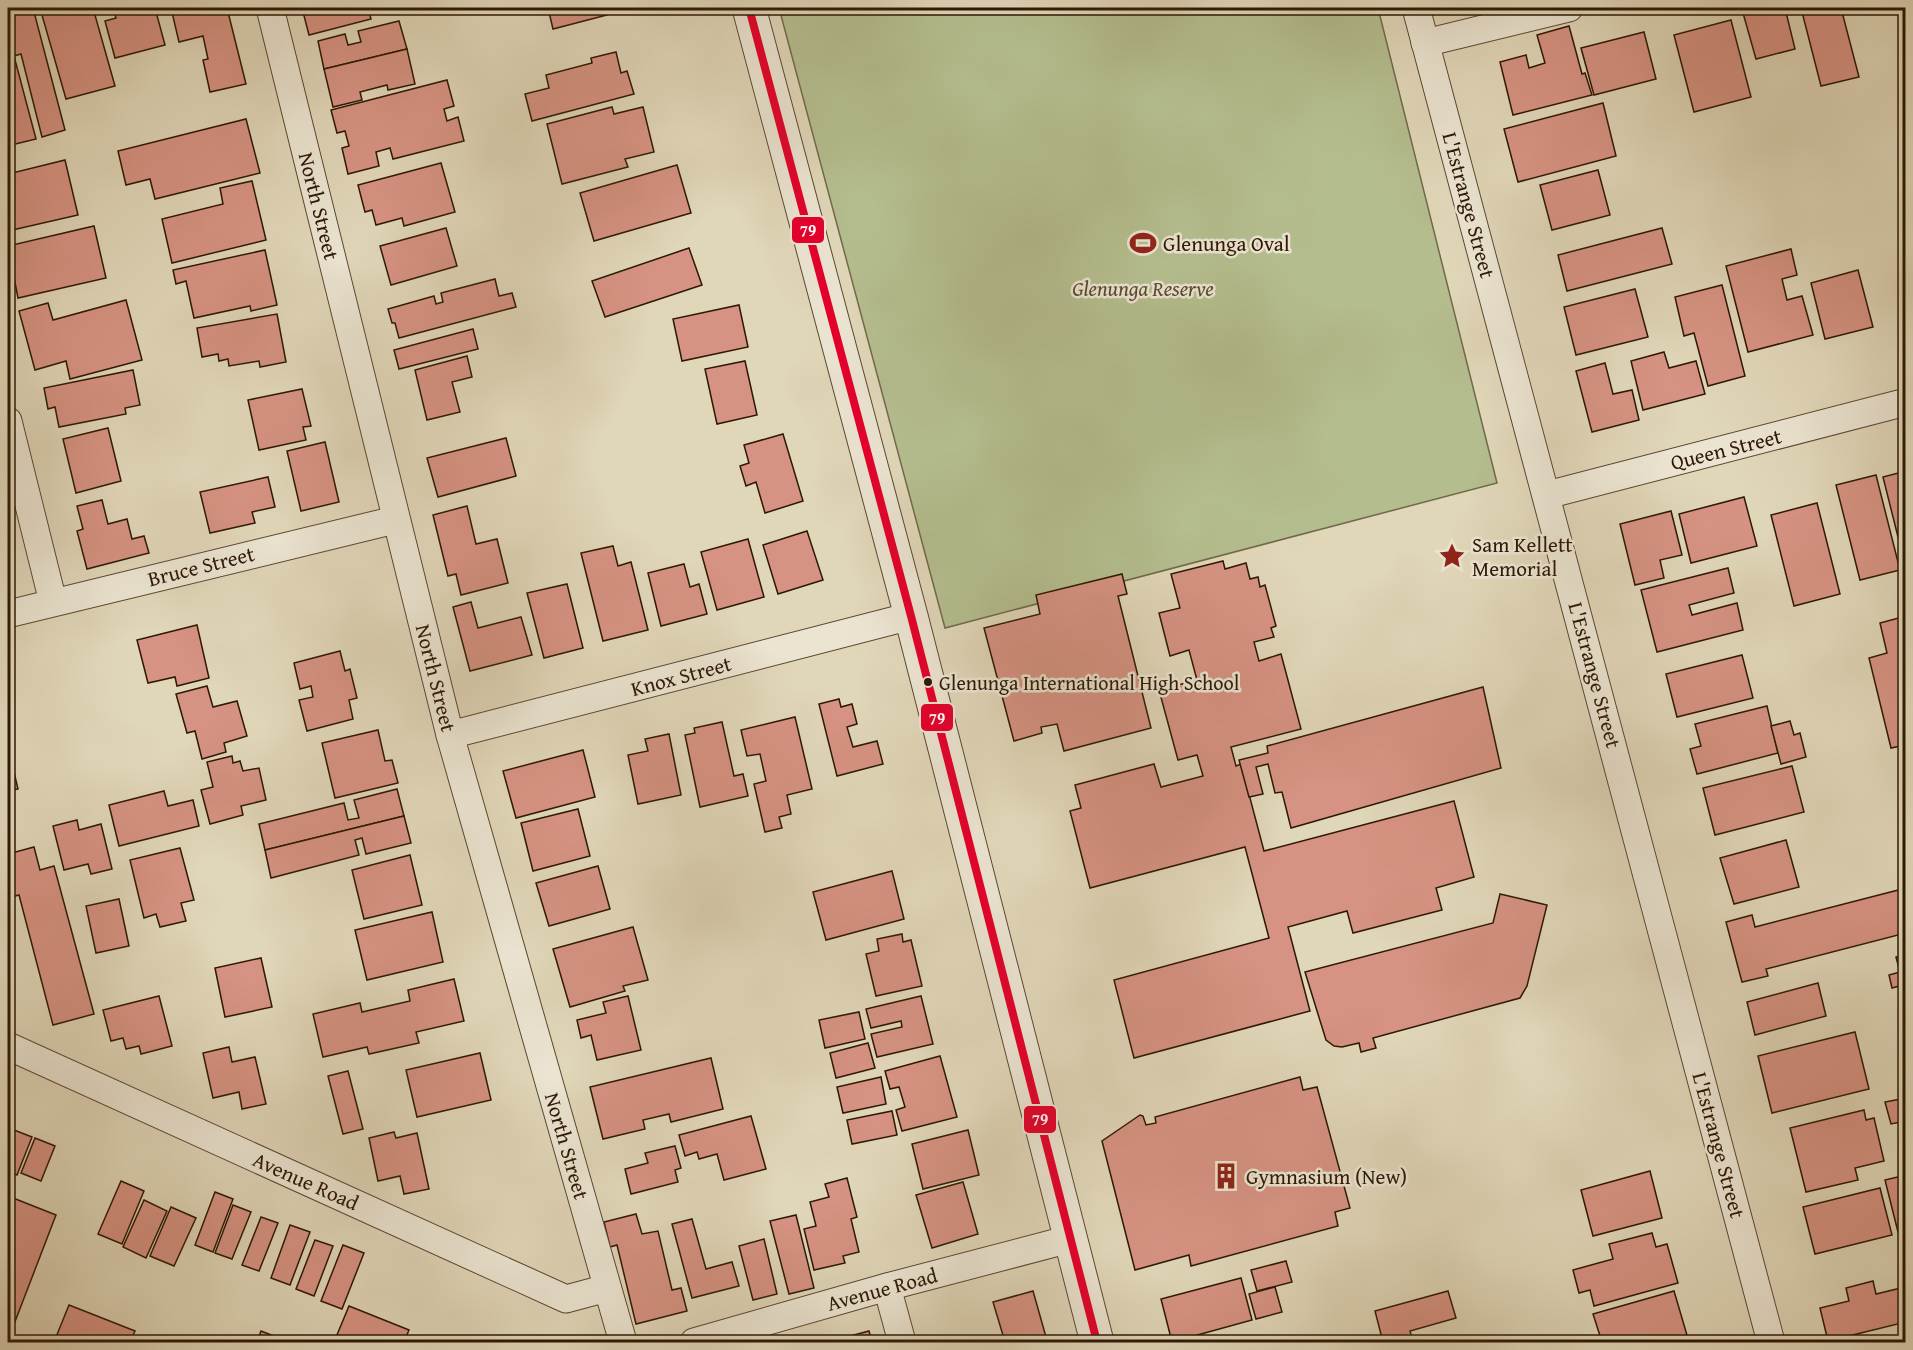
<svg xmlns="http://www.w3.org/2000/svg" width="1913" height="1350" viewBox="0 0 1913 1350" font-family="'Gentium Book Plus',serif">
<rect width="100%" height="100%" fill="#e0d6b8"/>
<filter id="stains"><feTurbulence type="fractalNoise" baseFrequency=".00333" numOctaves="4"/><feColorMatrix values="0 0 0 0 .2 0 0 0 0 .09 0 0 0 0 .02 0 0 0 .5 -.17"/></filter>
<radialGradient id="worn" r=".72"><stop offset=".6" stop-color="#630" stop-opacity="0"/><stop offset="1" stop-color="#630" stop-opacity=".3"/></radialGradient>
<path fill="#b4bd8e" stroke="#706a4a" stroke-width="1.5" d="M779,8h599l119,475 -552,145z"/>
<g fill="#d69282" stroke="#2d1805" stroke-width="1.5">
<path d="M21,8h12l32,122 -23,7 -21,-83 -7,2 22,83 -25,6 -3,-13v-121z"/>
<path d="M40,8h53l22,78 -49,13z"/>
<path d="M113,8h42l10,37 -50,13 -10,-37 11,-3z"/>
<path d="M171,8h56l19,76 -36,8 -7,-32 5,-1 -5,-23 -24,6z"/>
<path d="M302,8h66l3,11 -62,16z"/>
<path d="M548,8h58l1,7 -54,14z"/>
<path d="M1762,8h23l10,41 -39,10 -13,-46z"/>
<path d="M1801,8h40l18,69 -38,9z"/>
<path d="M1731,20l20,77 -57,15 -20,-77z"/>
<path d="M399,21l8,28 -83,20 -6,-28 27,-7 3,11 13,-3 -3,-11z"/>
<path d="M1569,26l13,48 3,-1 7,22 -79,20 -13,-53 26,-7 3,13 16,-5 -8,-28z"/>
<path d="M1644,32l12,47 -62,16 -13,-47z"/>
<path d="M407,49l8,35 -27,6 -1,-5 -27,7 2,8 -29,7 -9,-38z"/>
<path d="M616,52l5,21 6,-2 7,23 -102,27 -7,-27 24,-6 -3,-13 46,-12 -1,-5z"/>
<path d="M447,80l7,26 -10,3 3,12 11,-4 6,24 -71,18 -3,-11 -14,4 3,14 -31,8 -6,-26 7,-2 -4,-15 -8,2 -6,-23z"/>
<path d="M1603,103l13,53 -98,26 -14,-53z"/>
<path d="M612,107l2,7 29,-7 11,45 -29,7 3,8 -66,17 -15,-60z"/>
<path d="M246,119l14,54 -105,26 -5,-20 -24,6 -8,-34z"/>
<path d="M65,160l13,55 -70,16v-57z"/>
<path d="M441,163l14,49 -51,14 -2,-8 -26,7 -4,-15 -7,2 -7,-27z"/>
<path d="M677,165l14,48 -97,28 -14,-48z"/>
<path d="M1598,170l12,45 -58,15 -12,-45z"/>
<path d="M252,181l14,59 -94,23 -10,-44 61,-15 -3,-16z"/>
<path d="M94,226l12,52 -88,20 -10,-52z"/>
<path d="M446,228l11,38 -66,19 -11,-39z"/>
<path d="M1662,228l10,36 -105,27 -9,-36z"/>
<path d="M689,248l13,37 -97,32 -13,-36z"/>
<path d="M1791,249l6,26 -15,4 5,21 15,-4 11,39 -65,17 -22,-86z"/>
<path d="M265,250l12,55 -26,6 -1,-5 -56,12 -8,-37 -10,3 -3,-14z"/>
<path d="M1858,270l15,57 -48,12 -14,-56z"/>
<path d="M495,279l4,17 13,-3 4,14 -117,31 -4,-15h-3l-4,-14 46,-13 2,8 7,-2 -2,-9z"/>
<path d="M1722,285l23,91 -37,10 -14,-53 -10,3 -9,-39z"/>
<path d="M1635,289l13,48 -72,18 -12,-48z"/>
<path d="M126,300l16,60 -72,19 -4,-18 -31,9 -16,-59 29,-8 5,17z"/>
<path d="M739,305l9,42 -66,14 -9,-42z"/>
<path d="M277,314l9,48 -26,5 -1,-6 -30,5 -1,-7 -9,2 -1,-7 -16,3 -5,-29z"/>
<path d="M473,329l5,20 -79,20 -5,-19z"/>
<path d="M1664,352l5,16 27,-7 9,33 -62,16 -12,-49z"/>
<path d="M467,356l5,21 -20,5 8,30 -33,8 -12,-50z"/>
<path d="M745,361l12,54 -40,9 -12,-55z"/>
<path d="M1605,363l8,31 19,-4 7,30 -47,12 -16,-61z"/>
<path d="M133,370l7,35 -15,3 1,6 -67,13 -4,-20 -7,2 -4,-21z"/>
<path d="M302,389l9,37 -8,1 3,13 -47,10 -11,-50z"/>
<path d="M108,428l13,53 -45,12 -13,-54z"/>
<path d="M783,434l20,67 -38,12 -9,-31 -10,4 -6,-20 9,-3 -5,-18z"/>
<path d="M506,438l10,38 -78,21 -11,-39z"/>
<path d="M325,442l14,60 -38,9 -14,-60z"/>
<path d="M1906,471v94h-1l-22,-88z"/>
<path d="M1876,475l24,95 -40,10 -24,-95z"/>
<path d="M268,477l7,30 -23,5 3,11 -45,10 -10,-41z"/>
<path d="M1744,497l13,49 -66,17 -12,-49z"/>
<path d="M102,500l6,24 19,-5 5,20 12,-3 5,17 -62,16 -10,-38 6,-2 -6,-23z"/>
<path d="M1817,503l23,91 -46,12 -23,-91z"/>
<path d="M467,506l9,38 21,-5 11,44 -47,12 -5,-21 -8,2 -15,-61z"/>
<path d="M1671,511l11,44 -22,5 4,18 -29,7 -15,-61z"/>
<path d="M807,531l16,49 -45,14 -15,-49z"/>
<path d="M748,539l16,58 -47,13 -16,-58z"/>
<path d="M613,546l5,20 13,-4 17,68 -45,11 -22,-88z"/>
<path d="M1223,561l2,8 21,-6 4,16 8,-2 2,10 5,-2 11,41 -5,2 3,9 -20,5 5,19 22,-7 20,75 -70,18 5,19 5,-2 23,87 190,-50 20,76 -38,11 6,22 -89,23 -6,-22 -59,16 22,84 -176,47 -20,-78 155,-42 -24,-91 -155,41 -20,-77 11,-3 -6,-23 79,-21 7,23 42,-11 -6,-21 -19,5 -19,-70 38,-10 -8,-30 -19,6 -11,-43 21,-5 -9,-34z"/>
<path d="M684,564l6,23 9,-3 8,30 -46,12 -13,-53z"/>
<path d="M1728,568l6,25 -45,12 3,10 45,-12 6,27 -86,22 -16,-62z"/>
<path d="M1122,574l5,20 -9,2 33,132 -87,23 -7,-27 -16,3 1,6 -28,8 -30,-113 56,-14 -4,-19z"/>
<path d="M567,584l16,64 -39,10 -17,-65z"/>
<path d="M471,602l7,26 43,-11 11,38 -62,16 -17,-64z"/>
<path d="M1906,616v129l-15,3 -22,-90 18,-5 -7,-30z"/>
<path d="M197,625l12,53 -32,8 -2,-9 -27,6 -11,-43z"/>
<path d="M340,651l5,20 5,-2 7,29 -8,2 4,19 -46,12 -8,-31 14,-3 -2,-11 -11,3 -6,-26z"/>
<path d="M1742,655l11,43 -76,19 -11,-43z"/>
<path d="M207,686l6,21 24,-6 10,35 -23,7 2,9 -24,7 -7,-28 -8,2 -11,-39z"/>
<path d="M1483,687l18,81 -210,60 -9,-36 -7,1 -7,-29 -12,3 7,27 -14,3 -10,-37 29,-7 -1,-7z"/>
<path d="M839,699l2,8 11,-3 5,20 -10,3 6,20 24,-6 6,23 -46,12 -18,-72z"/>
<path d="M1767,706l11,47 -81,21 -7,-25 11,-3 -6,-22z"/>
<path d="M795,717l17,72 -25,6 4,19 -12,3 3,11 -17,4 -11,-48 12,-3 -6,-27 -13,2 -6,-26z"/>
<path d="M1790,721l4,14 6,-2 6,24 -25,7 -10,-38z"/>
<path d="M722,722l12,54 9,-2 5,22 -48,11 -15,-72 10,-2 -1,-5z"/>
<path d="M378,730l7,31 7,-1 6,23 -63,15 -13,-55z"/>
<path d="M669,734l12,61 -43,9 -10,-49 20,-4 -3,-12z"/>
<path d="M8,747l10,42 -10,2z"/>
<path d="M583,750l12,47 -79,21 -13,-47z"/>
<path d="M232,756l1,7 7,-2 3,10 16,-3 7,32 -25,6 2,9 -33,9 -9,-34 12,-3 -6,-25z"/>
<path d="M1792,766l12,46 -89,23 -12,-47z"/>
<path d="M397,789l7,27 -139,34 -6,-26 85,-21 4,17 11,-2 -5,-18z"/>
<path d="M164,791l4,15 25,-6 6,26 -80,20 -10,-41z"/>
<path d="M578,809l12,47 -57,15 -12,-48z"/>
<path d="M404,816l7,27 -45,11 -4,-16 -7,2 4,15 -88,23 -6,-28z"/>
<path d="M77,820l2,10 22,-6 11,45 -21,5 -3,-10 -24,6 -11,-44z"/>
<path d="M1786,840l13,47 -65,17 -14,-46z"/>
<path d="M34,847l6,23 14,-4 40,148 -41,11 -34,-130 -11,3v-44z"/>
<path d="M180,848l14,52 -13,3 5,18 -26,6 -4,-13 -12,4 -14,-58z"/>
<path d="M410,855l12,50 -58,14 -12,-49z"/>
<path d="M598,866l12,43 -61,17 -13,-43z"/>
<path d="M892,871l12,48 -78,21 -13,-48z"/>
<path d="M1906,888v45l-140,36 2,7 -26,6 -16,-60 26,-7 3,12z"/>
<path d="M1500,894l47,11 -20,81 -7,12 -147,40 3,10 -15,4 -2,-9 -17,4 -8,-1 -8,-6 -21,-68 188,-49z"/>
<path d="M119,899l10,47 -33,7 -10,-47z"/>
<path d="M432,912l11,50 -76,18 -12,-50z"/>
<path d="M633,927l15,53 -25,6 2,5 -55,16 -17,-58z"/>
<path d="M902,934l1,8 8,-2 11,46 -46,10 -10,-42 13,-3 -2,-12z"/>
<path d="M1906,955v40l-3,-10 -11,3 -3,-13 11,-3 -4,-15z"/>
<path d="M261,958l11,49 -47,10 -10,-49z"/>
<path d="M454,979l10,42 -48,11 3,11 -50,11 -2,-7 -44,10 -10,-43 47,-11 2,9 48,-11 -2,-11z"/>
<path d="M1818,983l8,33 -71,19 -8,-33z"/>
<path d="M159,996l13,50 -31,8 -2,-8 -13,3 -3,-11 -12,3 -8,-31z"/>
<path d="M628,996l13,54 -44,10 -6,-25 -10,3 -4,-18 29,-7 -3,-11z"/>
<path d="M921,996l12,48 -56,13 -6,-23 31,-7 -1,-6 -30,7 -5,-19z"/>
<path d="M859,1012l6,27 -40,9 -6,-28z"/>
<path d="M1855,1032l14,57 -97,24 -14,-57z"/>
<path d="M868,1043l7,25 -39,10 -6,-25z"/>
<path d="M229,1047l3,15 23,-5 11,47 -24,5 -3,-17 -26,6 -10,-45z"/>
<path d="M480,1053l11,47 -74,17 -11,-47z"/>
<path d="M940,1056l17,61 -55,14 -6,-21 9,-3 -6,-20 -9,2 -5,-18z"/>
<path d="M711,1058l12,51 -52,13 -2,-8 -26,6 2,9 -42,10 -13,-52z"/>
<path d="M348,1071l15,58 -20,5 -15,-58z"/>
<path d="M881,1077l5,27 -43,9 -6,-26z"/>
<path d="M1300,1077l3,13 14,-3 33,121 -15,4 3,14 -147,40 -2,-11 -54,15 -33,-129 38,-26 3,1 3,9 10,-2 -1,-6z"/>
<path d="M1906,1098v23l-15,3 -6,-22z"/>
<path d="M1864,1110l2,10 8,-2 10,43 -29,7 3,12 -52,12 -16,-64z"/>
<path d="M892,1111l5,24 -45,9 -5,-24z"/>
<path d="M751,1116l15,53 -42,11 -7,-26 -18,5 -2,-7 -12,4 -6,-21z"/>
<path d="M14,1130l18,7 -15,38 -9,-4v-24z"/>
<path d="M968,1130l11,45 -56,14 -11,-45z"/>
<path d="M394,1132l2,6 21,-5 12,56 -25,5 -4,-18 -22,5 -9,-43z"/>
<path d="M35,1138l20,8 -14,35 -20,-8z"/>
<path d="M675,1146l6,22 -6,2 3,12 -47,12 -6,-25 23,-6 -3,-10z"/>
<path d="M1650,1171l12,47 -69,18 -12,-46z"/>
<path d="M1906,1175v55l-8,2 -13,-52z"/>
<path d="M847,1178l10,39 -6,2 8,33 -16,4 2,7 -31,7 -10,-41 12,-3 -6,-24 19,-5 -4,-13z"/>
<path d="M121,1181l23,10 -22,53 -24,-10z"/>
<path d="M963,1182l15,52 -46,14 -16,-53z"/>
<path d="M1880,1188l12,47 -77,19 -12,-47z"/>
<path d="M215,1192l18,7 -20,53 -18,-7z"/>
<path d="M8,1196l48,19 -45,117 -3,-1z"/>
<path d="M144,1200l23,11 -21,47 -23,-11z"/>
<path d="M233,1205l18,7 -19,47 -17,-6z"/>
<path d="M171,1207l25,11 -22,48 -24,-10z"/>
<path d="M636,1214l6,20 16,-3 14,59 9,-2 6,23 -51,13 -19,-79 -7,2 -6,-25z"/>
<path d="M796,1215l18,73 -25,6 -19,-73z"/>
<path d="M261,1217l17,6 -19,48 -17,-6z"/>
<path d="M692,1219l14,50 26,-7 7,24 -47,12 -20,-74z"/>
<path d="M290,1225l20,7 -20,53 -19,-7z"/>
<path d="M1652,1233l4,14 11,-3 11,39 -84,23 -4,-16 -11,3 -6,-23 40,-11 -4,-15z"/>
<path d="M764,1239l13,55 -24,6 -14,-54z"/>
<path d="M315,1240l18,6 -19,50 -18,-7z"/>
<path d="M343,1245l21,8 -22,56 -21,-8z"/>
<path d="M1286,1261l6,21 -35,9 -6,-21z"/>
<path d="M1241,1278l11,42 -80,22 -11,-43z"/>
<path d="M1873,1281l3,13 25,-6 5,18v16l-78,19 -8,-33 29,-7 -3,-13z"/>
<path d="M1275,1287l7,25 -26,7 -7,-25z"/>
<path d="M1033,1291l13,46 -18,5h-23l-12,-40z"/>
<path d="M1448,1291l8,27 -46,13 3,11h-30l-8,-31z"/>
<path d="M1674,1291l15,51h-87l-9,-28z"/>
<path d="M69,1305l66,26 -5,11h-76z"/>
<path d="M349,1306l60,24 -5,12h-70z"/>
<path d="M261,1331l28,11h-32z"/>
<path d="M869,1331l3,11h-44z"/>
<path d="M532,1338l1,4h-16z"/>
<path d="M1873,1338l1,4h-17z"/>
</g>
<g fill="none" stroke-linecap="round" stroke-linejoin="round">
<g stroke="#5a4832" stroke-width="29">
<g id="minor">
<path d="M270,8l180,727 173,607"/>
<path d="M1416,8l355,1334"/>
<path d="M1425,43l144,-35"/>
<path d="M8,421l45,181"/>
<path d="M1547,495l359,-93"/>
<path d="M8,614l387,-94"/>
<path d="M450,735l461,-119"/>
<path d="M8,1046l558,253 41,-11"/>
<path d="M887,1287l15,55"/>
<path d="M694,1342l193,-55 183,-48"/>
</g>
</g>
<g stroke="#5a4832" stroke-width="35">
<path id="tertiary" d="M749,8l162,608 186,726"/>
</g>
<use href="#minor" stroke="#ebe4d1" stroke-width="27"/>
<use href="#tertiary" stroke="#ebe4d1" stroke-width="33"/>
<g stroke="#ebe4d1" stroke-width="12">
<path id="bus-1" d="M749,8l162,608 186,726"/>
</g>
<use href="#bus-1" stroke="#e4002b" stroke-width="8"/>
</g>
<defs>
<g id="stadium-bare" transform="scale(2.07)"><path d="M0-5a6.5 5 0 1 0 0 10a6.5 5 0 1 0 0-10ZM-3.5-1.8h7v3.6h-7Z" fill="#8f2418" stroke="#ebe4d1" stroke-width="2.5" paint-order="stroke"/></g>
<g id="sight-bare" transform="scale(2.07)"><path d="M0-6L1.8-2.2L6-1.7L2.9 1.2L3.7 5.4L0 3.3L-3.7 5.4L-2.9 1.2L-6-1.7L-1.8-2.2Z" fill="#8f2418" stroke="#ebe4d1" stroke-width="2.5" paint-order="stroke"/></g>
<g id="building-bare" transform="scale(2.07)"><path d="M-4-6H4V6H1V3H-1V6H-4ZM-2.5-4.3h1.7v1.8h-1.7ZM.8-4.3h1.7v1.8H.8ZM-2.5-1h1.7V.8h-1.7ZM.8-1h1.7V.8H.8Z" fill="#8f2418" stroke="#ebe4d1" stroke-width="2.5" paint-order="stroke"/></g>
</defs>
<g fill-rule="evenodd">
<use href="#stadium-bare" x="1143" y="243"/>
<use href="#sight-bare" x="1452" y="556"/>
<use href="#building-bare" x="1226" y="1176"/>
</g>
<circle fill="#2d1805" stroke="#ebe4d1" stroke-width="2" cx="928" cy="682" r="5"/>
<g text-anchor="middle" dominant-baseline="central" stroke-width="5" stroke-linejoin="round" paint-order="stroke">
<g font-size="20" fill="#2d1805" stroke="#ebe4d1" text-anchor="start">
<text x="939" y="682">Glenunga International High School</text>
</g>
<g font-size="21" fill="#2d1805" stroke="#ebe4d1">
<text transform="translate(1469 205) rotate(75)">L'Estrange Street</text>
<text transform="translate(319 206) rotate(76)">North Street</text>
<text transform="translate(1726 449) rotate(-14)">Queen Street</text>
<text transform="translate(201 566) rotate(-14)">Bruce Street</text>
<text transform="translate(1595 675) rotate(75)">L'Estrange Street</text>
<text transform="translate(681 676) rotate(-15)">Knox Street</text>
<text transform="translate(436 678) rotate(76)">North Street</text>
<text transform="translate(1719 1145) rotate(75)">L'Estrange Street</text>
<text transform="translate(567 1146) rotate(74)">North Street</text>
<text transform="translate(306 1181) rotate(24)">Avenue Road</text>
<text transform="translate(882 1289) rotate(-15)">Avenue Road</text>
</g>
<g font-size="21" fill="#2d1805" stroke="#ebe4d1" text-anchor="start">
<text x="1163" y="243">Glenunga Oval</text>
<text x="1472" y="544">Sam Kellett<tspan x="1472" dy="24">Memorial</tspan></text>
<text x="1246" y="1176">Gymnasium (New)</text>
</g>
<g font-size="21" font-style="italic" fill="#564a2e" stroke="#ebe4d1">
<text x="1143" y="288">Glenunga Reserve</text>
</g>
</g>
<g stroke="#ebe4d1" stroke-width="2">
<rect x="791" y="216" width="34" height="28" rx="6" fill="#e4002b"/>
<rect x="920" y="703" width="34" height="29" rx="6" fill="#e4002b"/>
<rect x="1023" y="1105" width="34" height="29" rx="6" fill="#e4002b"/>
</g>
<g font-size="16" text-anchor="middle" font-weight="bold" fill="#fff">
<text x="808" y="236">79</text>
<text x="937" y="724">79</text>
<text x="1040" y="1125">79</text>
</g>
<rect width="1913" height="1350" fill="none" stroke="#e0d6b8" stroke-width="30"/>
<rect x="9" y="9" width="1895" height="1332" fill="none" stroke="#2d1805" stroke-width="3"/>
<rect x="15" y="15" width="1883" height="1320" fill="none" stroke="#2d1805" stroke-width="1.5"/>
<rect width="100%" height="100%" filter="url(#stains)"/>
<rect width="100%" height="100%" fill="url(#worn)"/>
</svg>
